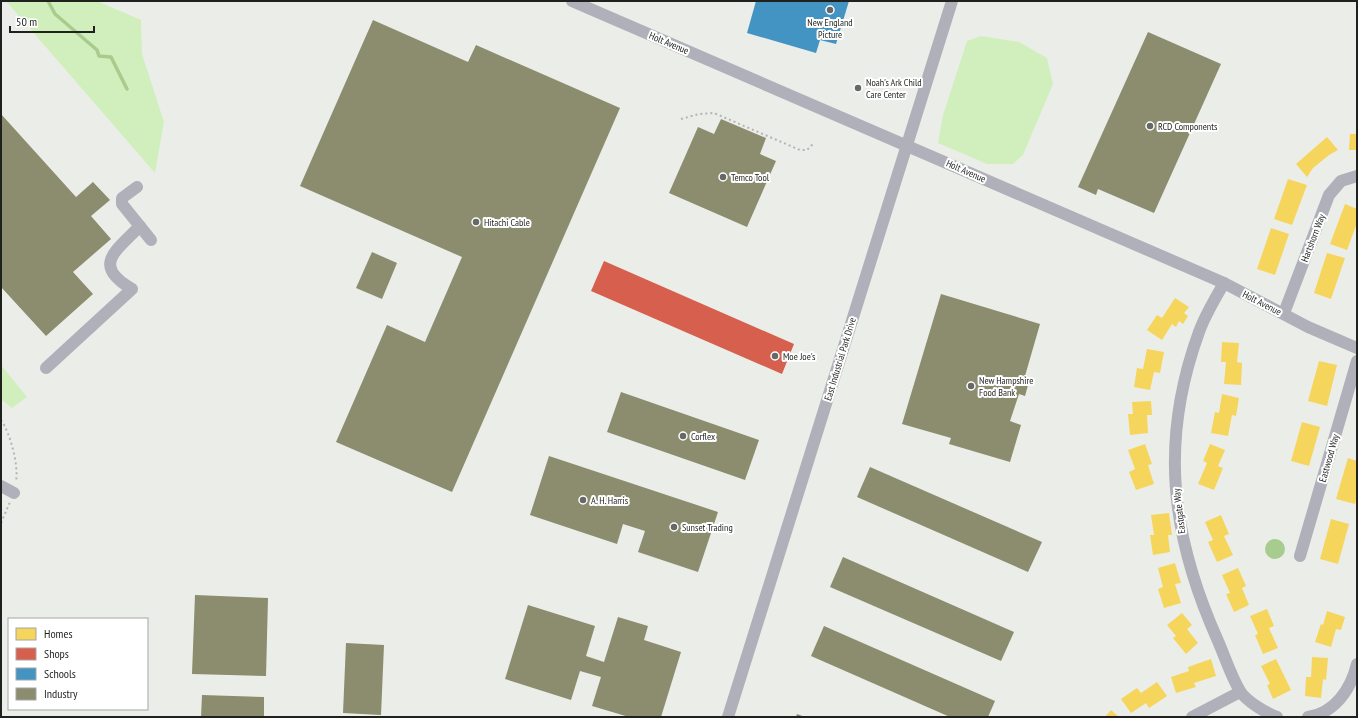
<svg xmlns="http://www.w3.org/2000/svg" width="1358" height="718" viewBox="0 0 1358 718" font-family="'PT Sans Narrow',sans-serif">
<rect width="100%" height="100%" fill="#ebeee8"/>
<g fill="#d1efbd">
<path d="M6,1h91l44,19 1,34 22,68 -9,51z"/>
<path d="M981,36l38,6 28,16 6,26 -30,71 -10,9h-26l-49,-21 5,-28 24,-74z"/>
<path d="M1,365l26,32 -15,11 -11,-9z"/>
</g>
<circle fill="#a8cc8e" cx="1275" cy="549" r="10"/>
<g fill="#f6d55c">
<path d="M1350,134h7v16h-8z"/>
<path d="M1327,137l11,13 -9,5 -16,13 -6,9 -11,-13z"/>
<path d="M1288,179l19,6 -15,40 -18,-6z"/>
<path d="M1345,204l12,5v14l-10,27 -17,-6z"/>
<path d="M1271,228l18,6 -14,41 -18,-6z"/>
<path d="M1327,253l18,5 -14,41 -17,-6z"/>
<path d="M1175,298l14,9 -5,6 4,3 -5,8 -4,-3 -3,6 -4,-3 -10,16 -15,-10 10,-15 5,3z"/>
<path d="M1222,342l17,1 -2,19 5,1 -1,22 -17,-1 2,-22h-5z"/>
<path d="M1147,349l17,3 -4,21 -6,-1 -4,18 -16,-3 3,-19 6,1z"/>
<path d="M1319,361l18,4 -10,41 -19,-5z"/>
<path d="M1222,394l17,4 -3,18 -4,-1 -4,21 -17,-3 4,-21 4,1z"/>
<path d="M1151,401l1,14h-5l1,18 -18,2 -2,-21h5l-1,-12z"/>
<path d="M1302,422l18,5 -11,39 -18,-5z"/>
<path d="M1145,444l7,20 -4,1 6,19 -18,6 -7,-18 6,-3 -7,-19z"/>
<path d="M1210,444l15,6 -7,16 5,2 -9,22 -16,-6 9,-21 -4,-2z"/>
<path d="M1348,458l9,3v34l-2,9 -19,-5z"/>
<path d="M1169,513l3,22h-4l2,17 -17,3 -3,-20h4l-3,-20z"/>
<path d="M1221,515l8,19 -5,2 9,19 -16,7 -9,-20 5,-2 -8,-18z"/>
<path d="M1331,519l18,5 -11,40 -18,-5z"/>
<path d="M1175,563l6,20 -6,1 6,19 -17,5 -6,-19 5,-2 -5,-19z"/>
<path d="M1238,568l8,18 -4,2 7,17 -15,7 -8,-18 4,-1 -8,-18z"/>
<path d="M1267,609l7,17 -5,2 9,20 -15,6 -8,-19 3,-1 -8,-18z"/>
<path d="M1327,611l18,6 -4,13 -5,-1 -5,18 -16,-5 6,-18 2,1z"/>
<path d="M1182,613l10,12 -5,4 11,14 -12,11 -13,-16 3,-2 -9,-11z"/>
<path d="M1312,657l16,1 -2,22 -3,-1 -2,19 -16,-2 1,-19h5z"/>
<path d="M1211,659l5,17 -22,7 2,4 -20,6 -5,-16 18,-6 -1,-4z"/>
<path d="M1276,659l15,31 -18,9 -6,-14 3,-1 -9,-18z"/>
<path d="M1157,682l10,14 -18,12 -3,-5 -15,10 -10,-14 16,-11 4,5z"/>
<path d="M1111,710l8,7h-14z"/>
</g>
<path fill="#d6604d" d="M604,261l190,83 -12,30 -191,-83z"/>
<path fill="#4393c3" d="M756,1h93l-13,43 -16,-4 -4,13 -69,-20z"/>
<g fill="#8c8c6e">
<path d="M373,20l95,42 8,-17 144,63 -168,384 -116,-50 51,-117 38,17 37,-85 -162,-71z"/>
<path d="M1148,32l73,32 -67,149 -56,-24 -2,6 -18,-8z"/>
<path d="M1,114l75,83 17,-15 17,18 -19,16 20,23 -38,33 20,22 -47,42 -45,-49z"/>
<path d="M721,119l45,19 -6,16 16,7 -29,66 -78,-34 29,-66 16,7z"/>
<path d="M372,252l25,11 -15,36 -26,-11z"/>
<path d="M941,294l99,30 -15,52 5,2 -5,18 -6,-2 -9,27 11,4 -11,37 -61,-18 2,-6 -49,-14z"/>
<path d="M621,392l138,48 -14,40 -138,-48z"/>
<path d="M549,456l169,56 -20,60 -60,-20 7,-21 -22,-7 -6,20 -87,-29z"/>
<path d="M870,467l172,75 -14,30 -171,-75z"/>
<path d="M843,557l171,75 -13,29 -171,-74z"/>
<path d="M195,595l73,3 -2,78 -74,-2z"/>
<path d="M528,605l67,21 -9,30 18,6 14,-45 30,9 -4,14 37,12 -20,65h-32l-37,-11 9,-29 -21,-6 -9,29 -66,-21z"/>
<path d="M824,626l171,75 -7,16h-38l-139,-61z"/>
<path d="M346,643l38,2 -3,70 -38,-2z"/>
<path d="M202,695l62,2v20h-63z"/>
<path d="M797,714l8,3h-9z"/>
</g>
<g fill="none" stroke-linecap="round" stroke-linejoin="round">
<path stroke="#a8cc8e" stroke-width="3.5" d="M48,1l7,13 42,36 2,6 12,1 16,32"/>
<g stroke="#b3b3b8" stroke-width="2" stroke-dasharray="2 3" stroke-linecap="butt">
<path d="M681,119l18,-5 15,-1 86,37h7l7,-7"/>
<path d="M1,420c9,12 18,46 15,61"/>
<path d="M1,523l9,-21"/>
</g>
<g stroke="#b0b0ba" stroke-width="12">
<path d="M572,1l652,282 84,44 49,21"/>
<path d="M137,187l-15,11v6l29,36"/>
<path d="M1224,283c-9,16 -19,32 -25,49 -40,110 -28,204 19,309 7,16 13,35 22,50 6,10 26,22 37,26"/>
<path d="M1284,313l45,-118 12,-14 16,-5"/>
<path d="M46,368l86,-79c-41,-24 -16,-38 8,-63"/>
<path d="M1,486l13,7"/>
<path d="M1300,556l57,-195"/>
<path d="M728,717l224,-716"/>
<path d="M1192,717l48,-25"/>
<path d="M1308,717c27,-4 43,-28 49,-53"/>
</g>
</g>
<g fill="#666965" stroke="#fff" stroke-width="1.5">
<circle cx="830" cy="10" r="4"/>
<circle cx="858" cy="88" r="4"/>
<circle cx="1150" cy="126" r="4"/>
<circle cx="723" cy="177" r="4"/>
<circle cx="476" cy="222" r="4"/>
<circle cx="775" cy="356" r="4"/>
<circle cx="971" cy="386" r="4"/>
<circle cx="683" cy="436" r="4"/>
<circle cx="583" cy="500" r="4"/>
<circle cx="674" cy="527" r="4"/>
</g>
<g text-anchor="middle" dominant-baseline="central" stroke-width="4" stroke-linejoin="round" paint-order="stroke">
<g font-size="10" fill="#1f211e" stroke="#fff" text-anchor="start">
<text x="830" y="22" text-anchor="middle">New England<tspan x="830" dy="12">Picture</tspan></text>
<text x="866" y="82">Noah's Ark Child<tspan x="866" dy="12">Care Center</tspan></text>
<text x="1158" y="126">RCD Components</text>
<text x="731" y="177">Temco Tool</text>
<text x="484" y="222">Hitachi Cable</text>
<text x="783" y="356">Moe Joe's</text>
<text x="979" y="380">New Hampshire<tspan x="979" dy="12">Food Bank</tspan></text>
<text x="691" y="436">Corflex</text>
<text x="591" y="500">A. H. Harris</text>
<text x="682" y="527">Sunset Trading</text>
</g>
<g font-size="10" fill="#1f211e" stroke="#fff">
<text transform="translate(669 43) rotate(23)">Holt Avenue</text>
<text transform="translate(966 171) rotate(24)">Holt Avenue</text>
<text transform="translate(1313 238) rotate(-69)">Hartshorn Way</text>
<text transform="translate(1262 303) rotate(27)">Holt Avenue</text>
<text transform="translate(840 359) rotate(-73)">East Industrial Park Drive</text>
<text transform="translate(1329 458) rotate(-74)">Eastwood Way</text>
<text transform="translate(1179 511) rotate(-97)">Eastgate Way</text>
</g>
</g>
<rect width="1358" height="718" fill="none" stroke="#1f211e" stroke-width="4"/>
<rect x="8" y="618" width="140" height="92" fill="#ffffff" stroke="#a5a6a5"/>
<rect x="16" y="628" width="20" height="12" fill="#f6d55c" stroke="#a5a6a5"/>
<text x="44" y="638" font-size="12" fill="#1f211e">Homes</text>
<rect x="16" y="648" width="20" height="12" fill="#d6604d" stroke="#a5a6a5"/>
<text x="44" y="658" font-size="12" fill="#1f211e">Shops</text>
<rect x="16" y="668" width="20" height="12" fill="#4393c3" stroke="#a5a6a5"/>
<text x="44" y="678" font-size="12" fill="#1f211e">Schools</text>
<rect x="16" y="688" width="20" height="12" fill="#8c8c6e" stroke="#a5a6a5"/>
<text x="44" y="698" font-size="12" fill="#1f211e">Industry</text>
<path d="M10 26v6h84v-6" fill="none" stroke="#1f211e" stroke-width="2"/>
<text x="16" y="26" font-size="12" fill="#1f211e" stroke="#ffffff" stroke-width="3" paint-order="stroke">50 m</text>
</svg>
